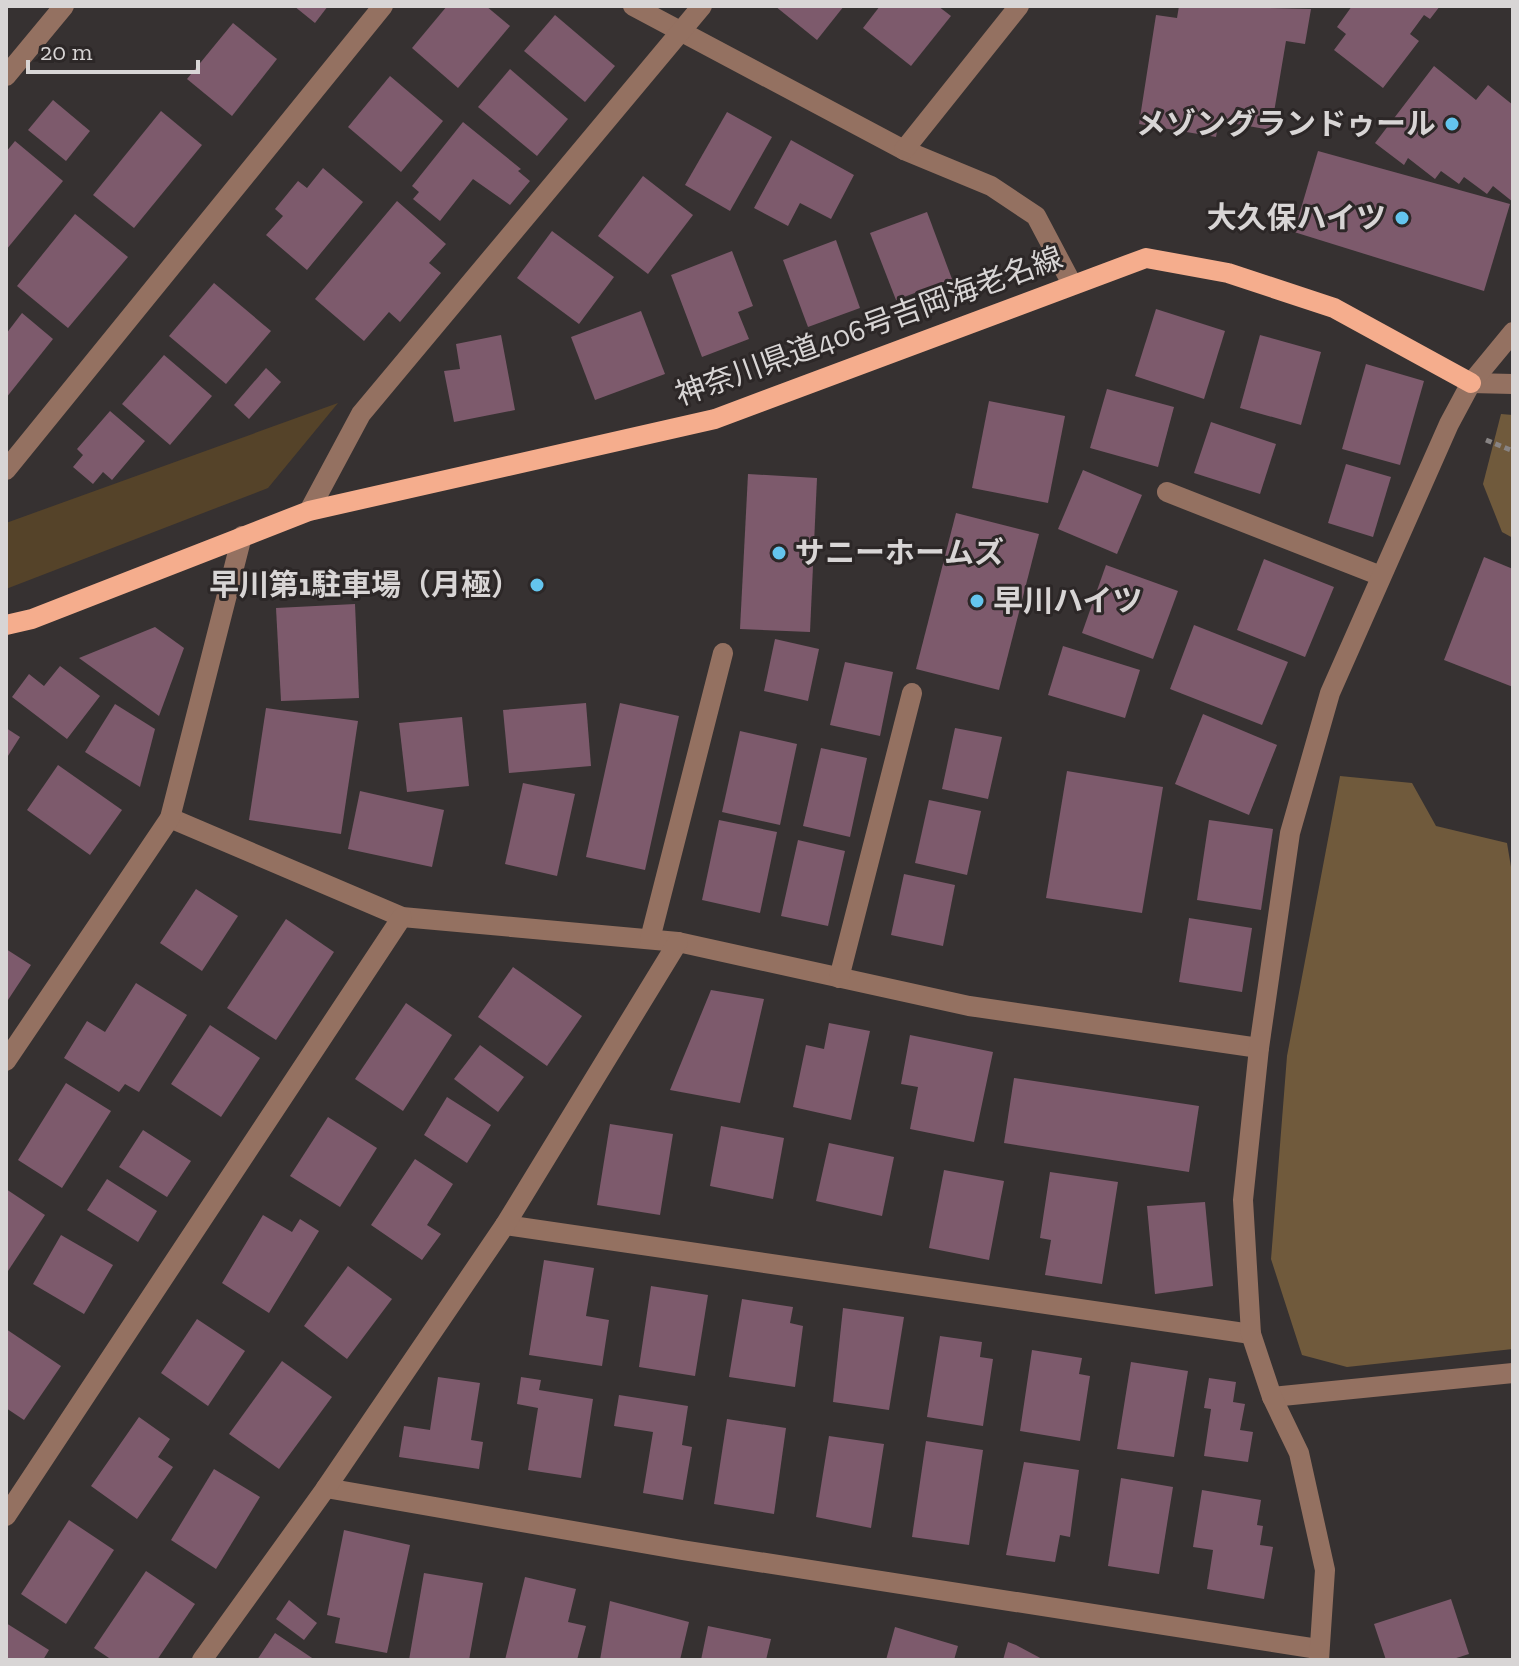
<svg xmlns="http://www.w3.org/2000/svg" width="1519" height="1666" viewBox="0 0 1519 1666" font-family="'Zilla Slab','Noto Sans JP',serif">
<rect width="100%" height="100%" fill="#363131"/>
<path fill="#554329" d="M338,403l-70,85 -262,101v-66z"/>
<g fill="#705a3c">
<path d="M1501,414l12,1v123l-11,-6 -19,-48z"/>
<path d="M1340,776l72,7 24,43 71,17 6,36v470l-166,18 -45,-12 -31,-96 16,-203z"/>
</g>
<g fill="#7d5a6c">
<path d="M294,6h34l-13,17z"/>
<path d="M447,6h39l24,20 -52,62 -46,-40z"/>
<path d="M775,6h69l-27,34z"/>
<path d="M880,6h58l13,10 -40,50 -48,-38z"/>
<path d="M1179,6l132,3 -6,35 -19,-3 -15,89 -52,-9 -3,16 -77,-13 17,-109 21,3z"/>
<path d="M1352,6l29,2 59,-2 -10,13 -6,-4 -14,19 9,7 -36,47 -49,-38 12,-16 -9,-7z"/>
<path d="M555,15l60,51 -30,36 -61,-51z"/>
<path d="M233,23l44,36 -45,57 -45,-37z"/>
<path d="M1434,66l42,34 12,-15 25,20v97l-20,-16 -6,8 -23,-17 -5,7 -18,-13 -6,8 -27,-21 -4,7 -29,-22z"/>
<path d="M510,69l58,50 -31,37 -59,-49z"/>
<path d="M390,76l53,45 -42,51 -53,-45z"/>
<path d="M53,100l37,31 -24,30 -38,-31z"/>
<path d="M161,111l41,34 -68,83 -41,-33z"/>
<path d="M727,112l45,25 -42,74 -45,-26z"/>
<path d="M463,122l58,47 -3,2 12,10 -20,24 -37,-26 -33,42 -27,-22 6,-7 -7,-6z"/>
<path d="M791,140l63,35 -23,44 -31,-16 -12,23 -34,-18z"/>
<path d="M15,141l48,40 -57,69v-98z"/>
<path d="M1318,151l192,53 -26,87 -190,-59z"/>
<path d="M323,168l40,34 -56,68 -41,-35 17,-19 -8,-7 23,-28 9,7z"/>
<path d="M643,176l50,39 -45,59 -50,-38z"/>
<path d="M397,201l49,43 -17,19 12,10 -41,49 -11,-10 -25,29 -49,-42z"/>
<path d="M927,212l25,67 -56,21 -26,-67z"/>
<path d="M75,214l53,43 -60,71 -51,-42z"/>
<path d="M552,231l62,46 -35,47 -62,-46z"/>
<path d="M836,240l24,68 -52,19 -25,-67z"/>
<path d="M732,251l21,55 -15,6 11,27 -47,18 -31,-82z"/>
<path d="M214,283l57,48 -45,53 -57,-48z"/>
<path d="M1156,309l69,22 -21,68 -69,-23z"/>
<path d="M641,311l24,63 -70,26 -24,-63z"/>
<path d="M22,313l31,26 -47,59v-64z"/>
<path d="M501,335l14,75 -61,12 -10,-51 16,-2 -4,-25z"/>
<path d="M1260,335l61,17 -20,73 -61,-17z"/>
<path d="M164,355l48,41 -42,49 -48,-41z"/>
<path d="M1366,364l58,17 -24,84 -58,-16z"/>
<path d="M266,368l15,14 -32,37 -15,-14z"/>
<path d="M1107,389l67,18 -16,60 -68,-19z"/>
<path d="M989,401l76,15 -17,87 -76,-15z"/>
<path d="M110,411l35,30 -33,39 -9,-8 -10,12 -20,-17 10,-12 -6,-6z"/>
<path d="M1211,422l65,22 -16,50 -66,-21z"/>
<path d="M1346,464l45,13 -18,60 -45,-14z"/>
<path d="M1083,470l59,25 -25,59 -59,-25z"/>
<path d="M748,474l69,4 -7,154 -70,-3z"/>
<path d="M956,513l83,21 -40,156 -83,-21z"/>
<path d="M1484,557l29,12v118l-69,-27z"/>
<path d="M1264,559l70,28 -29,70 -68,-27z"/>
<path d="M1106,565l72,26 -25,68 -71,-26z"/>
<path d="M355,604l4,94 -78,3 -5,-93z"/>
<path d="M1194,625l94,37 -26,63 -92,-36z"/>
<path d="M155,627l29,21 -25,68 -80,-58z"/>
<path d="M775,639l44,10 -11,52 -44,-10z"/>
<path d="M1063,646l77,24 -15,48 -77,-23z"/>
<path d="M845,662l48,10 -13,64 -50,-11z"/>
<path d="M60,666l40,30 -33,43 -55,-42 17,-23 15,12z"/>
<path d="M586,703l5,63 -82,7 -6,-63z"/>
<path d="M620,703l59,13 -34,154 -59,-13z"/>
<path d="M115,704l40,25 -15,58 -55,-35z"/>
<path d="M266,708l92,13 -17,113 -92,-14z"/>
<path d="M1203,714l74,31 -28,70 -74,-31z"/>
<path d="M462,717l7,69 -62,6 -8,-69z"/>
<path d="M6,728l14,9 -14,22z"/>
<path d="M955,728l47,9 -14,62 -46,-10z"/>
<path d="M740,731l57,13 -17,81 -58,-13z"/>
<path d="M821,748l46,10 -17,79 -47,-11z"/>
<path d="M58,765l64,45 -32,45 -63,-45z"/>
<path d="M1067,771l96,16 -21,126 -96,-15z"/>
<path d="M523,783l52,11 -18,82 -52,-12z"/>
<path d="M360,791l84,19 -12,57 -84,-18z"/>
<path d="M929,800l52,11 -14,64 -52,-12z"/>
<path d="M719,820l58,12 -17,81 -58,-13z"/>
<path d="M1209,820l64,9 -12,81 -64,-10z"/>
<path d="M798,840l47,11 -17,75 -47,-10z"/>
<path d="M904,874l51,11 -12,61 -52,-11z"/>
<path d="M196,889l42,27 -36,55 -42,-28z"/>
<path d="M1189,918l63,10 -10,64 -63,-10z"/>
<path d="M286,919l48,33 -58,88 -49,-32z"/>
<path d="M6,949l25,16 -25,38z"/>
<path d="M513,967l69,49 -35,50 -69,-49z"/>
<path d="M136,983l51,32 -48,77 -14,-8 -6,8 -55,-34 23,-37 18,11z"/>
<path d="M711,990l53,9 -24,104 -70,-13z"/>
<path d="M406,1003l46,32 -49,76 -48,-32z"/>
<path d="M829,1023l41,8 -19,89 -58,-13 13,-62 18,4z"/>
<path d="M210,1025l50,33 -39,59 -50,-33z"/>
<path d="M910,1035l83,17 -19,90 -64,-13 8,-42 -17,-3z"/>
<path d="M480,1045l44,32 -26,35 -44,-33z"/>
<path d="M1014,1078l185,28 -10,66 -185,-29z"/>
<path d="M66,1083l45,28 -49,77 -44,-28z"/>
<path d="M447,1097l44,28 -24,38 -43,-28z"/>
<path d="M328,1117l49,31 -37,59 -50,-31z"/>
<path d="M610,1124l63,10 -13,81 -63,-10z"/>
<path d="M721,1126l63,12 -11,61 -63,-13z"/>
<path d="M143,1130l48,31 -24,36 -48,-30z"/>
<path d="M829,1143l65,14 -12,59 -66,-15z"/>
<path d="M415,1159l38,25 -26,41 14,9 -19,26 -51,-35z"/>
<path d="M944,1170l60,11 -15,79 -60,-12z"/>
<path d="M1050,1172l68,10 -16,102 -57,-9 6,-35 -11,-2z"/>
<path d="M107,1179l50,32 -19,31 -51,-32z"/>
<path d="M6,1189l39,26 -39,59z"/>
<path d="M1205,1202l8,84 -58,8 -8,-88z"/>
<path d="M263,1215l29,17 8,-13 19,12 -50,82 -47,-30z"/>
<path d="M61,1235l52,30 -29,49 -51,-30z"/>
<path d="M544,1260l50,8 -8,48 23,4 -7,46 -73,-11z"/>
<path d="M348,1266l44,33 -45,60 -43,-33z"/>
<path d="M651,1286l57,9 -13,81 -56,-9z"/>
<path d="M742,1299l51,8 -3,16 13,3 -8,61 -66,-10z"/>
<path d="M843,1308l61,9 -15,93 -56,-8z"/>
<path d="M197,1319l48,32 -37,55 -47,-33z"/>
<path d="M6,1329l55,37 -37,54 -18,-12z"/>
<path d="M940,1336l42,6 -2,15 13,2 -10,67 -56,-9z"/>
<path d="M1032,1350l50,8 -3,16 11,2 -10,65 -60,-10z"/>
<path d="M282,1361l50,36 -53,72 -50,-35z"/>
<path d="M1131,1362l57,9 -14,86 -57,-8z"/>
<path d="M438,1377l42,6 -9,57 12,2 -4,27 -80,-12 5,-31 26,4z"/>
<path d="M521,1377l20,3 -2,10 54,9 -12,79 -53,-8 10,-62 -21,-4z"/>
<path d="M1209,1378l27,4 -3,20 12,2 -5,26 13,2 -5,30 -44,-6 7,-47 -7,-1z"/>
<path d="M619,1395l69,11 -6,39 10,2 -9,53 -40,-7 10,-61 -39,-6z"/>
<path d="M139,1417l31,22 -12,18 15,10 -36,52 -46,-33z"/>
<path d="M727,1419l59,9 -12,86 -60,-10z"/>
<path d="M829,1436l55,8 -13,84 -55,-11z"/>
<path d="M926,1441l57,9 -14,95 -57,-8z"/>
<path d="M1024,1462l55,8 -9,67 -10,-2 -5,27 -49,-7z"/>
<path d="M214,1469l46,28 -44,72 -45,-29z"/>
<path d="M1121,1478l52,9 -14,87 -51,-8z"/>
<path d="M1202,1490l59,10 -4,25 6,1 -3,19 13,2 -9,52 -57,-10 6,-39 -20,-3z"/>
<path d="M69,1520l45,30 -48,74 -45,-30z"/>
<path d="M344,1530l66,15 -23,108 -52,-10 5,-25 -13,-3z"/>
<path d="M146,1571l49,33 -38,56h-45l-18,-12z"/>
<path d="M424,1573l59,10 -14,77h-60z"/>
<path d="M525,1577l51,12 -8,33 18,4 -9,34h-72z"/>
<path d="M1451,1599l18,55 -19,6h-64l-12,-36z"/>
<path d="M289,1600l28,23 -13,17 -28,-21z"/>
<path d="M610,1601l79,21 -9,38h-80z"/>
<path d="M6,1623l43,27 -6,10h-37z"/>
<path d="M708,1626l63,13 -5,21h-65z"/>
<path d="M895,1627l63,19 -4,14h-68z"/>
<path d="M275,1633l40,27h-58z"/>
<path d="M1008,1642l8,3 28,15h-41z"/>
</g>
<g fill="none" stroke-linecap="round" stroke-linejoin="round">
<path stroke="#888484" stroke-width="5" stroke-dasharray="6 4" stroke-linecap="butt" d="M1486,440l27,11"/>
<g stroke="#947161" stroke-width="20">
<path d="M633,6l271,144 87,36 45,30 36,68"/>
<path d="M6,76l58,-70"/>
<path d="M904,150l115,-144"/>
<path d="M1471,383l42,1"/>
<path d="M6,470l377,-464"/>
<path d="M1167,492l214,84"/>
<path d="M309,511l52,-97 341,-408"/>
<path d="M170,818l232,99 276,25 291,64 290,42"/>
<path d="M650,939l73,-286"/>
<path d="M839,978l73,-285"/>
<path d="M6,1061l164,-243 72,-282"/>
<path d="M505,1225l746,109"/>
<path d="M1272,1397l241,-24"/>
<path d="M326,1488l356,62 636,99"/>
<path d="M6,1516l396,-599"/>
<path d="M202,1660l124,-172 179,-263 173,-283"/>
<path d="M1319,1660l6,-90 -26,-117 -27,-56 -21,-63 -8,-134 16,-152 31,-215 40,-140 119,-269 22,-41 42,-51"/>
</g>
<path stroke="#f5ad8d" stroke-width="20" d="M6,625l26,-6 277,-108 406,-92 431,-161 82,15 106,35 137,75"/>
</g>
<g fill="#64c5ee" stroke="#2c2727" stroke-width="3">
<circle cx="1452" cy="124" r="8"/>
<circle cx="1402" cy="218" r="8"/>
<circle cx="779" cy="553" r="8"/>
<circle cx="537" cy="585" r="8"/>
<circle cx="977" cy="601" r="8"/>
</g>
<g text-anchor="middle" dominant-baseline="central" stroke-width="6" stroke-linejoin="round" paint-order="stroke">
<g font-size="30" font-weight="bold" fill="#d8d5d5" stroke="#2c2727" text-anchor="end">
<text x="1436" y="124">メゾングランドゥール</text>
<text x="1386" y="218">大久保ハイツ</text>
<text x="795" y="553" text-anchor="start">サニーホームズ</text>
<text x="521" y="585">早川第1駐車場（月極）</text>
<text x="993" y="601" text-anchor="start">早川ハイツ</text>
</g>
<g font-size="30" fill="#d8d5d5" stroke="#2c2727">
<text transform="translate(869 326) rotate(-20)">神奈川県道406号吉岡海老名線</text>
</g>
</g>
<rect width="1519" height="1666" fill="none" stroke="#d8d5d5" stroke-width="16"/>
<path d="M28 60v12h170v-12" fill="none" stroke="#d8d5d5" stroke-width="4"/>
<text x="40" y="60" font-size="24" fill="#d8d5d5" stroke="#2c2727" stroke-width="6" paint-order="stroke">20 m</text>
</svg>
